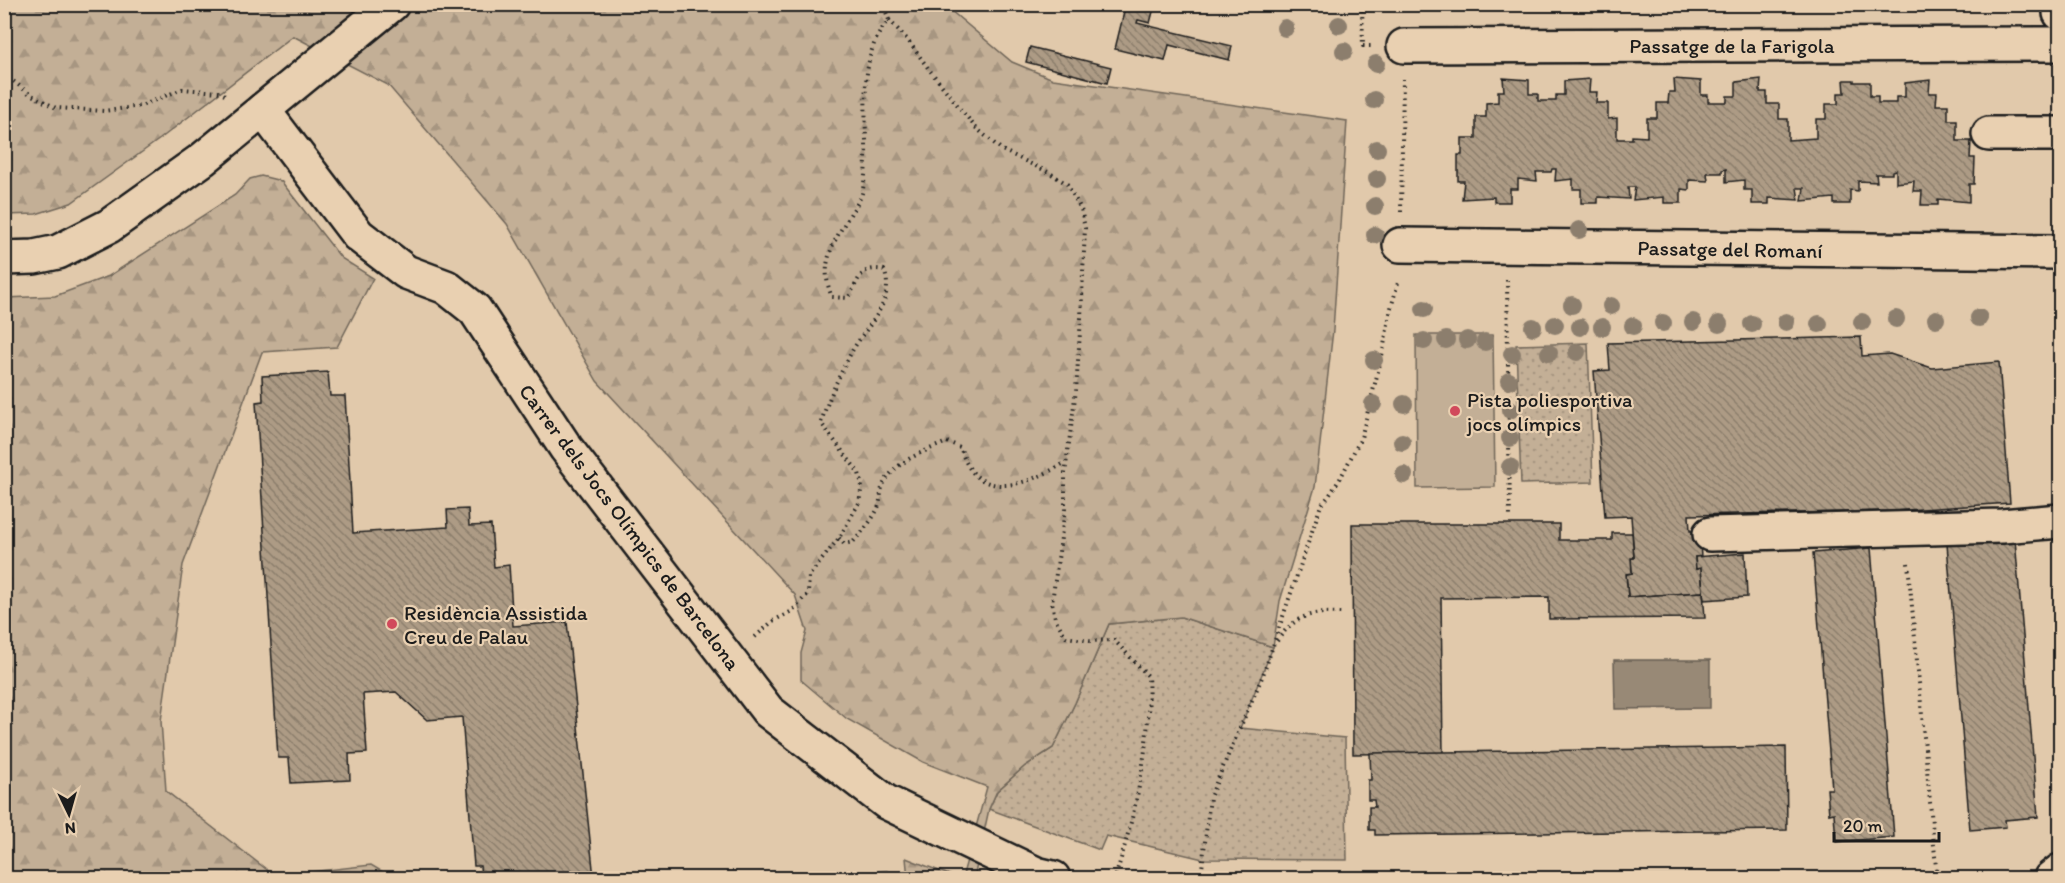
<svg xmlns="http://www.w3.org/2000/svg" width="2065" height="883" viewBox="0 0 2065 883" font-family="Itim,sans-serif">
<defs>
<pattern id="grass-dots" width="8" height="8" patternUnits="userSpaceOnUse" patternTransform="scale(1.5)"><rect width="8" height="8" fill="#c3af96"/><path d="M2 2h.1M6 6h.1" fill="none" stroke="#a79681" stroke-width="1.8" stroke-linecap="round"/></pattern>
<pattern id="forest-firs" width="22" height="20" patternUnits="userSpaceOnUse" patternTransform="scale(1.5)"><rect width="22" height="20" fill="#c3af96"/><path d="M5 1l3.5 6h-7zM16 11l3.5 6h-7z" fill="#a79681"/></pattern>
<pattern id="building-back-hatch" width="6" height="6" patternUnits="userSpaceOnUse" patternTransform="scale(1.5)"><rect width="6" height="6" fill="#ad9b85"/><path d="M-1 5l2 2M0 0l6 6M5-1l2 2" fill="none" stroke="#8c7e6c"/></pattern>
</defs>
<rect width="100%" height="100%" fill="#e1c9ab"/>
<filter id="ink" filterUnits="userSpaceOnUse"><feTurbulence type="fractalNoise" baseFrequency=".0167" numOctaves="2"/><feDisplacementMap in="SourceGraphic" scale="12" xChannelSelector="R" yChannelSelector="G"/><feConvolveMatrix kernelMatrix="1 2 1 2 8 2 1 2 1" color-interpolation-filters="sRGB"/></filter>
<g filter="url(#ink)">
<g fill="url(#grass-dots)" stroke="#706659" stroke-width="1.5">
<path d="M1588,343l5,139 -72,2 -5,-139z"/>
<path d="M1181,617l92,30 -33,81 105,10 2,122 -144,-1 -97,-23 -6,14 -111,-41 8,-18 28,-25 28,-18 22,-45 34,-79z"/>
</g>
<g fill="url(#forest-firs)" stroke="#706659" stroke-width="1.5">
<path d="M4,5h940l68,57 41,17 294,42 -14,209 -18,157 -35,114 -7,46 -92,-30 -72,7 -34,79 -22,45 -28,18 -28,25 -8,18 -15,69h-12l25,-91 -64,-25 -76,-43 -46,-39v-27l6,-22 -12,-36 -198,-214 -90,-157 -119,-139 -95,-49 -133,103 -89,64 -35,11 -31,1z"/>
<path d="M261,176l20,5 60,77 32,20 -36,69 -75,5 -79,213 -22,156 5,70 109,85 96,-11 22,13h-388v-580l50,-2 54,-20 126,-81 15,-16z"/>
<path d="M906,858l51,20h-49z"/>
</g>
<path fill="#c3af96" stroke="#706659" stroke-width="1.5" d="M1416,335h77l2,152 -78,1z"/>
<path fill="#988976" stroke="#665d52" stroke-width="1.5" d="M1614,660h96v48l-95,1z"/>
<g fill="url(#building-back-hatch)" stroke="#1c1c1c" stroke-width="1.5">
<path d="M1126,4h29l-5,19 -12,-3 -1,3 95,23 -3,14 -60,-15 -4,16 -50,-12z"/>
<path d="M1030,47l81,20 -4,16 -81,-21z"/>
<path d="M1503,78l26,2v14h9v7h18v-6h8v-14l26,-2 -1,13h8l-1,11h12v16l9,-1v21h15v-3l15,1v-19h10v-15h11l1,-11h6l-1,-13 27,2v14h7v7h19v-6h9v-14l25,-3 -1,13h7v12h12v15h9v21l28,-2v-19h10v-15h12v-11h7l-1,-13h10v2h16v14h8v7h18v-6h9v-14l25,-3 -1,13h8l-1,12h12v15h9v21h14l-1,17h5l-1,26h-5v18l-31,-3v6h-17l1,-14h-9l1,-10 -18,2v-13l-4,1v3h-16l1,8 -19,-1v10l-8,-1v14h-16v-6l-32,3 2,-13h-7l2,12 -30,-2v6h-17v-14h-8v-10l-18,2v-13l-4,1v3h-15l1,8 -19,-1v10l-8,-1v14h-17v-6l-31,3 2,-13h-7l1,12 -31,-2v6h-17v-14h-8v-10l-18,2 1,-12h-4l-1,3h-15l1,9 -19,-2v10h-8v13h-16v-5l-32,2 2,-18h-6v-26h4v-17h14v-21h10v-14l12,-1v-11h6z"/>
<path d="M1861,337l1,19 28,-2 42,14 67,-6 11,141 -118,8 -203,4 1,16h9l2,26h-6l1,12 5,-1 2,24 -75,5 -2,-23 6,-1 -1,-15h3l-3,-42 -26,1 -11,-146 16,-1 -2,-27z"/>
<path d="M328,372l2,24h15l8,137 95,-6 -1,-17 21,-1 1,17 22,-1 3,42 15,-2 4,61 54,-4 27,256h-113l-1,-12h-6l-12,-149 -35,3 -31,-28 -33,2 4,59 -18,1 1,26 -59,3 -2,-25h-11l-22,-356 7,-1 -1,-25z"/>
<path d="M1352,524h207v16h53v-7h20l2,25h-3l1,15 -6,1 2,23 75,-5 2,26 -156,1v-22l-108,1 2,155 -90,1z"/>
<path d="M2015,539l23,278 -33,3 1,7 -36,3 -23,-286z"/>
<path d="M1871,548l23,289 -58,5 -2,-29 -5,1 -2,-25h5l-19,-236z"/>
<path d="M1745,553l2,44 -43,3 -3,-32 -5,1 -1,-12z"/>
<path d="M1786,747l1,83 -412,5v-5h-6v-23h6l-1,-7h-6v-20h3l-1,-27z"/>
<path d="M887,871v7h-26l-1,-5z"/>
</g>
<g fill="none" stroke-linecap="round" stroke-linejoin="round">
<g stroke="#1c1c1c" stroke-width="38">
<g id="minor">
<path d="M2060,4v9"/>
<path d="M1404,46l656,-2"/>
<path d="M263,110l95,125 48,37 40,15 29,23 91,138 202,263 118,91 150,72 17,4"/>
<path d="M1989,134h71"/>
<path d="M1400,245l660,7"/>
<path d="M4,258l30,-1 24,-5 51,-26 94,-67 189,-155"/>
<path d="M1710,534l292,-8 58,-5"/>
<path d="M2051,878l9,-7"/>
</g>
</g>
<g stroke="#1c1c1c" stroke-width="4" stroke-dasharray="1.5 4.5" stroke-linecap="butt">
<path d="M1362,4l1,42h9"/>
<path d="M889,20l18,19 21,29 47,59 27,23 48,23 17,11 14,25 4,19 -4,90 -5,72 -11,83v36l-13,93 3,16 11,19 24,4 24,-1 34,36c4,67 -13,139 -33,202"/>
<path d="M4,74l26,20 26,14 48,3 37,-5 41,-17 36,3 9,4"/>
<path d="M1401,212l2,-133"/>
<path d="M1507,280l3,237"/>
<path d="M839,538l5,6 9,-2c9,-10 19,-21 25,-34 3,-7 2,-16 5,-23 13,-25 40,-33 64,-43l13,5c2,5 4,12 7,17 21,39 71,15 99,-2"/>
<path d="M1908,563l29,315"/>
<path d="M755,637l18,-16 19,-10 16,-17 1,-18 30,-38 20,-35 3,-18 -3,-12 -38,-50c7,-24 18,-47 30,-70 13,-25 46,-51 33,-83 -25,-5 -25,11 -36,28l-16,-1c-14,-33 2,-56 19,-84 4,-6 9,-13 11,-20 13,-53 -13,-130 27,-173l-6,-16"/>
<path d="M1277,641c19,-27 34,-29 66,-28"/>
<path d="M1201,878l9,-81 53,-122 58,-170 8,-9 12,-19 20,-39 21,-82 9,-48 8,-29"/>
</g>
<use href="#minor" stroke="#e9d0b1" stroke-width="33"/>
</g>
<g fill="#8c7e6d">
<circle cx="1339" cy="25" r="9"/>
<circle cx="1285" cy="28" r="9"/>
<circle cx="1344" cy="51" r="9"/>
<circle cx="1376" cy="64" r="9"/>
<circle cx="1374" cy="100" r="9"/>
<circle cx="1377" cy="149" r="9"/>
<circle cx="1377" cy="179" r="9"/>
<circle cx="1375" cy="206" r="9"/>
<circle cx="1579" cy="230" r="9"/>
<circle cx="1375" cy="235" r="9"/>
<circle cx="1572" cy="305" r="9"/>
<circle cx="1611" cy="306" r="9"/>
<circle cx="1424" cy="309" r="9"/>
<circle cx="1979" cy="318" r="9"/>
<circle cx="1896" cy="319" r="9"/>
<circle cx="1936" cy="319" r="9"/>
<circle cx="1693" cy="322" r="9"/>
<circle cx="1786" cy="322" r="9"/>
<circle cx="1862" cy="322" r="9"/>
<circle cx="1663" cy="323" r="9"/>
<circle cx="1719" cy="324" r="9"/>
<circle cx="1752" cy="324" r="9"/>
<circle cx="1819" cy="324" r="9"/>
<circle cx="1555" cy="325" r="9"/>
<circle cx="1633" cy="326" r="9"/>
<circle cx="1533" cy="327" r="9"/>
<circle cx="1580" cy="327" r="9"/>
<circle cx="1602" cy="327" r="9"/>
<circle cx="1446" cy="340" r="9"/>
<circle cx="1467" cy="340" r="9"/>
<circle cx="1424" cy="341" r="9"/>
<circle cx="1485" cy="342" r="9"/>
<circle cx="1577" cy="352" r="9"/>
<circle cx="1549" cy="353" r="9"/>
<circle cx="1512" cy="354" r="9"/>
<circle cx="1374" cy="360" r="9"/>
<circle cx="1509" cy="381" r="9"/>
<circle cx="1373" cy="404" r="9"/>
<circle cx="1404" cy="404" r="9"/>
<circle cx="1510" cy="410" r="9"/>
<circle cx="1510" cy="438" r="9"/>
<circle cx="1402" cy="442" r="9"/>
<circle cx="1510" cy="467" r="9"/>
<circle cx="1404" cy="475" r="9"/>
</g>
</g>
<g fill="#d1495b" stroke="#e9d0b1" stroke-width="2">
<circle cx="1455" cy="411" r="6"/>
<circle cx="392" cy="624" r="6"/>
</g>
<g text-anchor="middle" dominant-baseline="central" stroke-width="4.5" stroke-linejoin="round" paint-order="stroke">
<g font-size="21" fill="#1c1c1c" stroke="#e9d0b1">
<text x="1732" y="45">Passatge de la Farigola</text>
<text transform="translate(1730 249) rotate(1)">Passatge del Romaní</text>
<text transform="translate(630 527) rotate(53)">Carrer dels Jocs Olímpics de Barcelona</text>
</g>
<g font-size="21" fill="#1c1c1c" stroke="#e9d0b1" text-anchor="start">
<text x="1467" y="399">Pista poliesportiva<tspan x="1467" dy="24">jocs olímpics</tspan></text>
<text x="404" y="612">Residència Assistida<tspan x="404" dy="24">Creu de Palau</tspan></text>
</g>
</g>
<rect width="2065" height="883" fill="none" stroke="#e9d0b1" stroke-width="24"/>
<rect x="12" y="12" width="2041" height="859" fill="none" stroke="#1c1c1c" stroke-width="2" filter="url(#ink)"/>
<g transform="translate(69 814) rotate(175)" stroke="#e9d0b1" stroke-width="4.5" paint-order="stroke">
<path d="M0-4.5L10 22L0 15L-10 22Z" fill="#1c1c1c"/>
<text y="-9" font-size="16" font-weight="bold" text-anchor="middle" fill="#1c1c1c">N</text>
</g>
<path d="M1834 832v9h105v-9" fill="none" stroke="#1c1c1c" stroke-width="3"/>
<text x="1843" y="832" font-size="18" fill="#1c1c1c" stroke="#e9d0b1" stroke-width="4.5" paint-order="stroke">20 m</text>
</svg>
